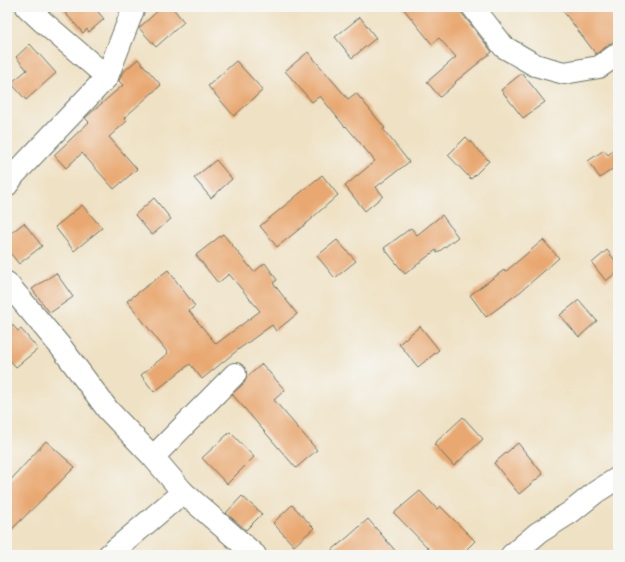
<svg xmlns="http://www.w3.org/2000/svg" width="625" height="562" viewBox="0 0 625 562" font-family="'Architects Daughter',sans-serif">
<rect width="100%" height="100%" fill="#f6f6f2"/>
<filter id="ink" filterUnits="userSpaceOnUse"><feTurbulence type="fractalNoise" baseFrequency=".025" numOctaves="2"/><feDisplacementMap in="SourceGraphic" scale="8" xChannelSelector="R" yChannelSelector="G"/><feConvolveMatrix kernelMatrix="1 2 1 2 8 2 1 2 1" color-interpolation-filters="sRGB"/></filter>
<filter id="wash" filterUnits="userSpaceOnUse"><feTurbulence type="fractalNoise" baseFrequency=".012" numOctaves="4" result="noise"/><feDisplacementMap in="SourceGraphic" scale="16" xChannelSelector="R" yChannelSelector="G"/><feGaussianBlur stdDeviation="0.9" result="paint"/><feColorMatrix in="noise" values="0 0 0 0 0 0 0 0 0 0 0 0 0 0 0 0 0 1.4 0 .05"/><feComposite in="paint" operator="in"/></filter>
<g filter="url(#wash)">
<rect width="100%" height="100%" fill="#efe1c3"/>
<g id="blocks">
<g fill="#e9a871">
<path d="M60,7h34l10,12 -15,13 -2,-3 -4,4z"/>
<path d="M162,7h10l12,15 -28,25 -17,-19z"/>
<path d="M402,7h55l35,45 -37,30 1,1 -16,14 -13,-15 29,-25 -17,-19 -7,6z"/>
<path d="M560,7h58v31l-22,16z"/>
<path d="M360,17l16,21 -24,20 -17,-21z"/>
<path d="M30,44l26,29 -30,27 -15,-17 16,-13 -11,-13z"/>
<path d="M308,52l40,47 8,-6 29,35 -2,1 26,33 -33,25 7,9 -18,15 -20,-25 30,-25 -29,-35 -1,1 -25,-31 -8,6 -27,-31z"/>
<path d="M138,59l23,26 -37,33 3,3 -18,16 28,32 -23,20 -32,-36 -16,15 -12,-13 35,-33 -4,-4 1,-1 37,-32 -4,-4 3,-8z"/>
<path d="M236,61l27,29 -29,26 -26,-30z"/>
<path d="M522,73l23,29 -22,16 -22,-28z"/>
<path d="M466,137l23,24 -18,18 -23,-24z"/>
<path d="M618,146v19l-18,13 -12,-17 16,-11 4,5z"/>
<path d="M216,160l16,19 -21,19 -17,-20z"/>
<path d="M322,175l16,20 -26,23v1l-35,28 -17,-21z"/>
<path d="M154,198l17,21 -19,16 -17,-20z"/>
<path d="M82,205l20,23 -28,23 -19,-24z"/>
<path d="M442,215l16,22 -21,16 -1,-3 -31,24 -21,-26 27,-20 6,7z"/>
<path d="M24,223l18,23 -23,18 -12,-15v-13z"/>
<path d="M223,234l31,38 11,-9 12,17 -4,3 24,31 -21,17 -4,-6 -33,24 -37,30 -12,-15 -36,28 -13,-17 27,-22 -41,-52 41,-31 27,36 -6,5 27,33 44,-33 -31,-37 -11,9 -22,-28z"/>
<path d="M337,240l19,21 -21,17 -18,-22z"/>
<path d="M543,240l16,18 -39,34 -34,25 -16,-22 34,-25 1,2z"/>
<path d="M607,250l11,14v7l-12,10 -14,-18z"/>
<path d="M56,273l17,24 -23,16 -18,-24z"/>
<path d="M579,300l18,21 -18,16 -19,-22z"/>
<path d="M7,319l11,12 3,-2 17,20 -22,18 -9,-10z"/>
<path d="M420,326l19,24 -21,17 -19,-23z"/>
<path d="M262,364l23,26 -11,10 43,50 -21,18 -64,-74 12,-11 3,-6z"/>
<path d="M463,417l20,22 -29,27 -20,-22z"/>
<path d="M230,432l24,25 -27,27 -25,-26z"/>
<path d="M46,441l29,26 -68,67v-50z"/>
<path d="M518,443l25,31 -24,20 -25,-31z"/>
<path d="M420,491l17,18 3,-3 35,35 -14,14h-26l-41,-42z"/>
<path d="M242,496l20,18 -16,16 -20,-17z"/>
<path d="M292,505l22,23 -20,18 -21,-23z"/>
<path d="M368,519l31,36h-73l23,-19z"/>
</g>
</g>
</g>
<g filter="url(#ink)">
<use href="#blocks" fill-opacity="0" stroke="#687666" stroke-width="1"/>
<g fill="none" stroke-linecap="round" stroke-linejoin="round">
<g stroke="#687666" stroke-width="24">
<g id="minor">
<path d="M27,7l16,15 64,55"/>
<path d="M473,7l31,40 31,18 29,8 35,-6 19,-13"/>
<path d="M7,185l7,-10 93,-98 27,-70"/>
<path d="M7,283l54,64 47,63 45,47 30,35 72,63"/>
<path d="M153,457l82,-83"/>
<path d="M109,555l74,-63"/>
<path d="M512,555l26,-22 33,-21 25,-20 22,-14"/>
</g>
</g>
<use href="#minor" stroke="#fff" stroke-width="22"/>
</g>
</g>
<rect width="625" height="562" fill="none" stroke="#f6f6f2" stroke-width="24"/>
</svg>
